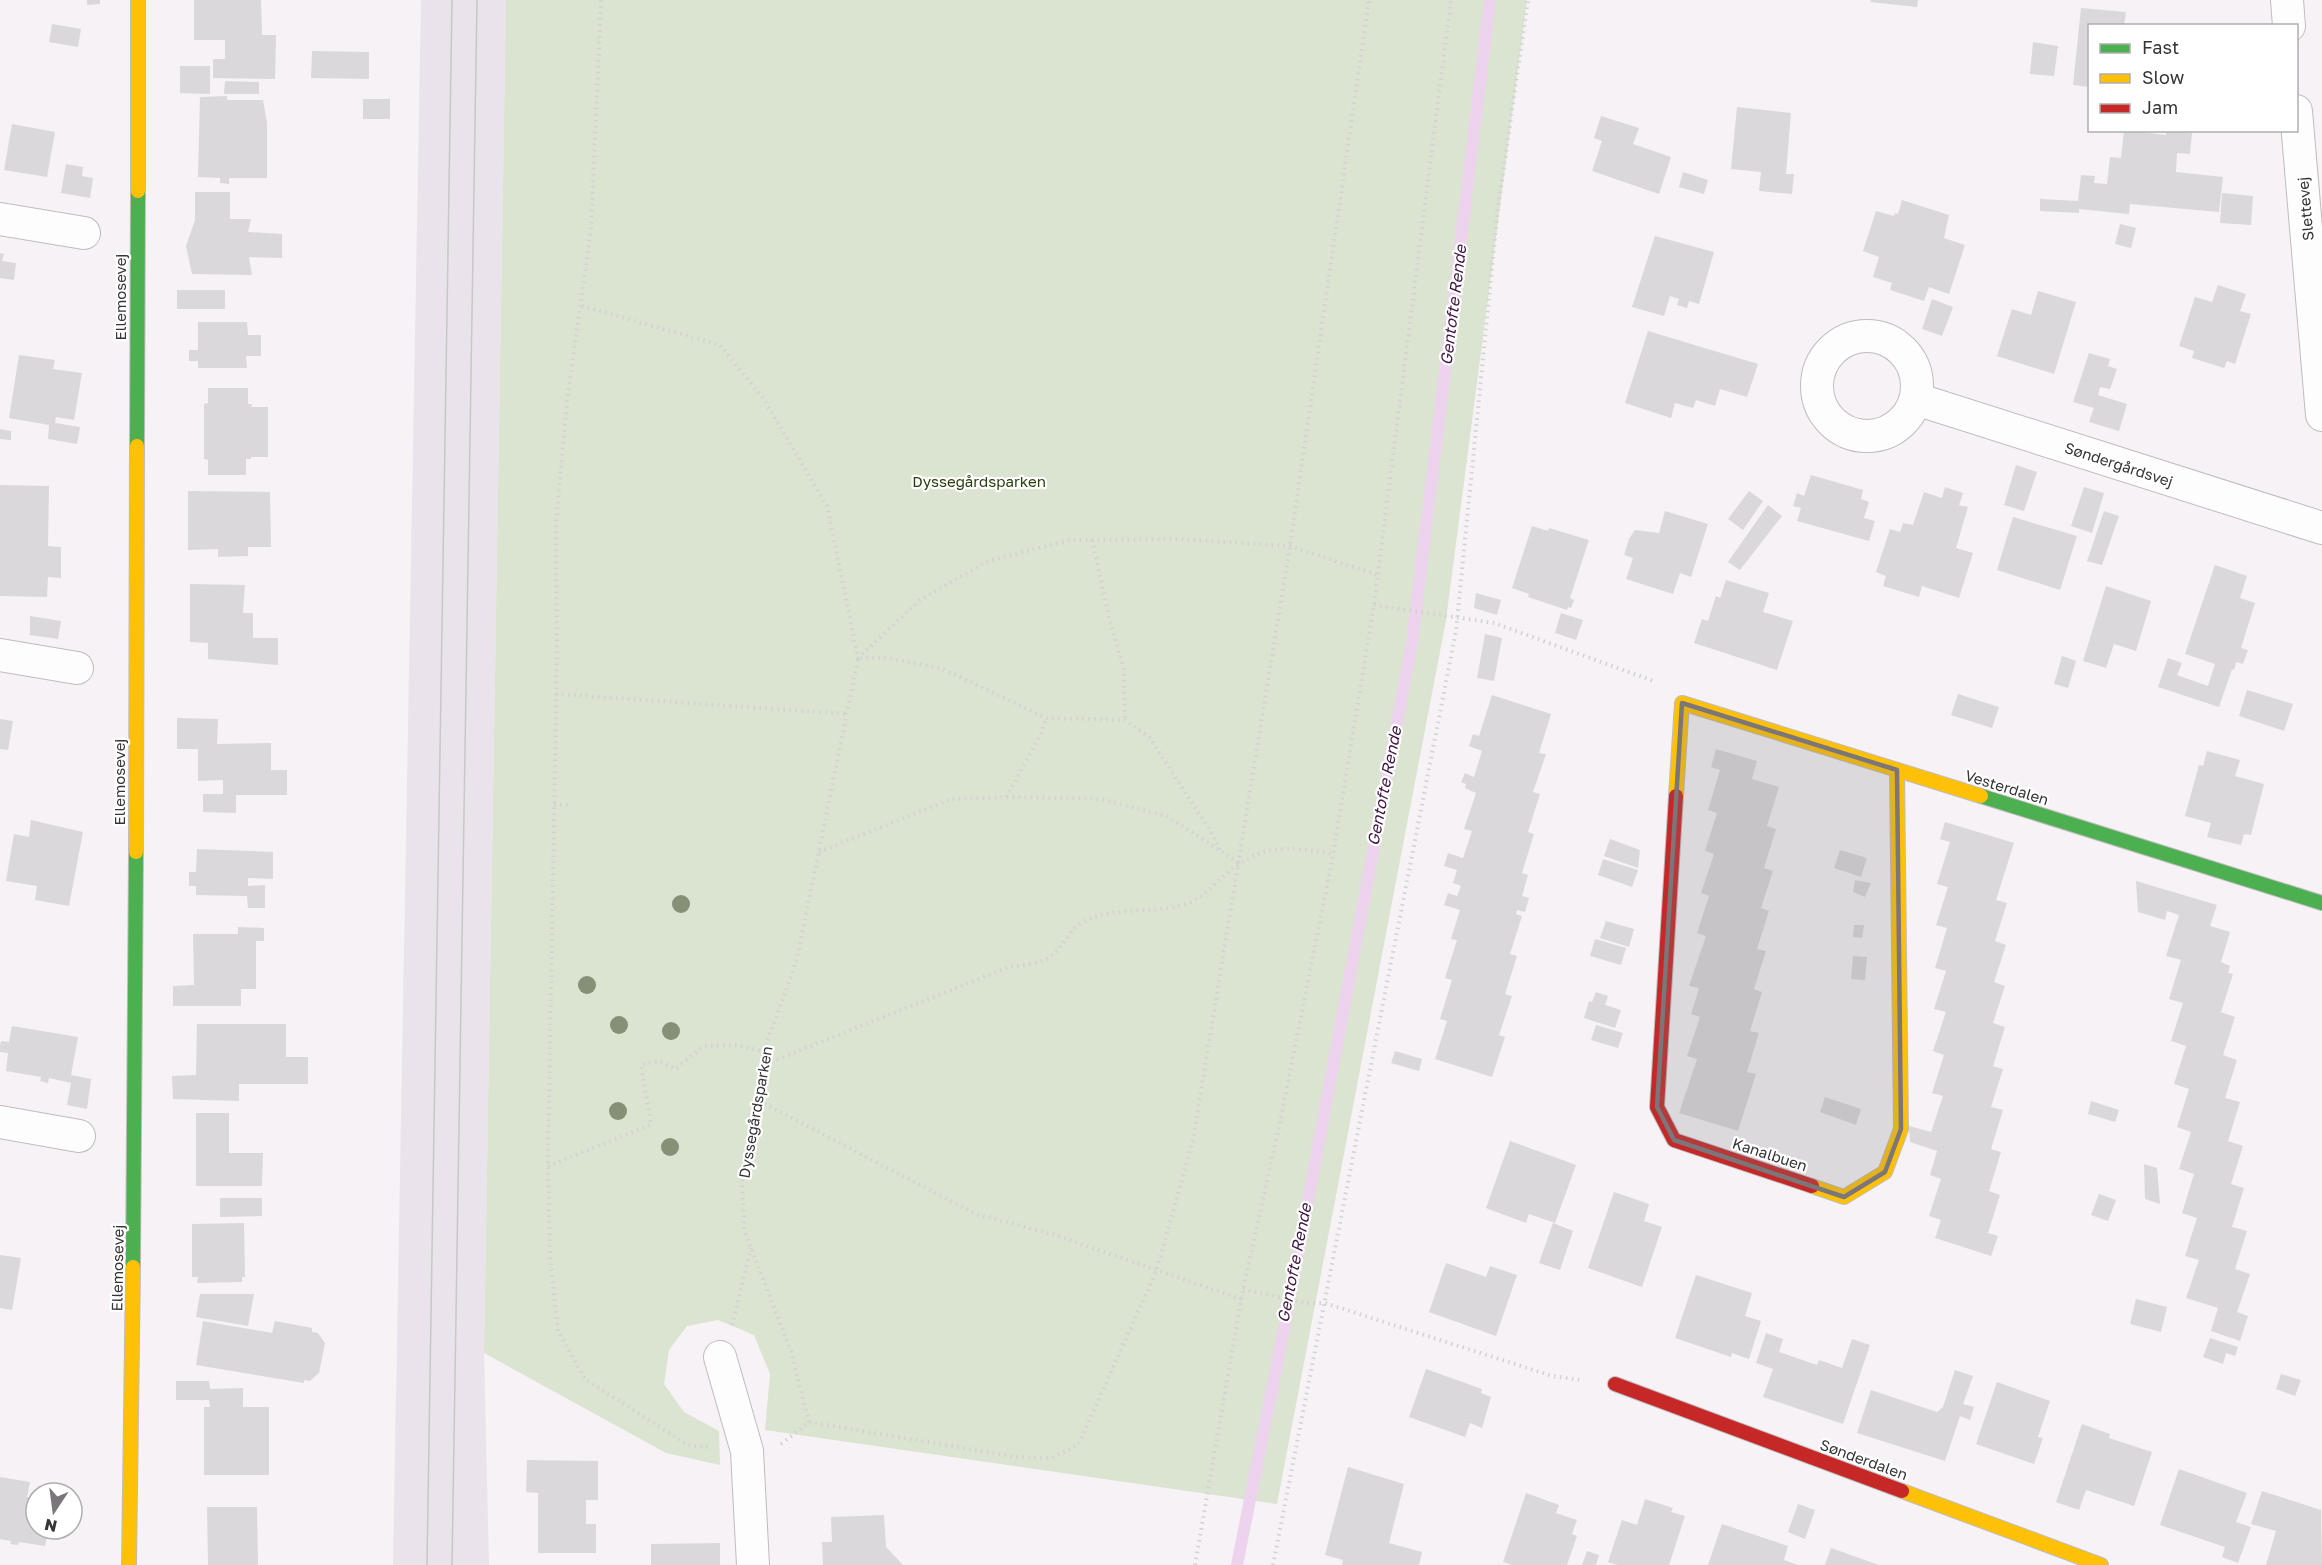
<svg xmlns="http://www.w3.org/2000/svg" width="2322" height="1565" viewBox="0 0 2322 1565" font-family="'Golos Text',sans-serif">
<rect width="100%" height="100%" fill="#f6f2f6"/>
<path fill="#ebe3eb" d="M421,0h85l-22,1353 5,212h-96z"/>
<path fill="#dae4d0" d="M506,0h1021l-81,620 -169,884 -512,-74 5,-56 -16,-39 -36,-15 -31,6 -18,24 -5,34 20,28 35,19 1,34 -54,-12 -182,-100z"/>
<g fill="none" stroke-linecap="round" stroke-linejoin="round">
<path stroke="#eed3ef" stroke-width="12" d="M1237,1565l48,-241 127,-682 78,-642"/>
</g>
<g fill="#dbd8db">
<path d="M87,0h13v4l-13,1z"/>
<path d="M194,0h67l1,35h14l-1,44 -62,-1v-19h12v-19h-31z"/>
<path d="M1871,0h47l-1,7 -47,-5z"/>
<path d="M2081,8l45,4 -2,14h-34v61l-17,-2z"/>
<path d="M52,24l29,5 -3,18 -29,-5z"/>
<path d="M2033,42l25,4 -4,30 -24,-2z"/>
<path d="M312,51l57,1v27l-58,-1z"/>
<path d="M180,66h30v28l-30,-1z"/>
<path d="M225,81l34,1v12h-35z"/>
<path d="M227,96v4h36l4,23v55h-38v6l-9,-1v-5l-22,-1 2,-80z"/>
<rect x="363" y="99" width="27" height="20"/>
<path d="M1737,107l54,6 -5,61h8l-2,20 -33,-3 2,-19 -30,-3z"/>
<path d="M1601,116l38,12 -6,16 38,13 -12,37 -67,-23 10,-30 -8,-3z"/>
<path d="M12,124l43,8 -8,45 -43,-7z"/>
<path d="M2124,130l42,5v-4l26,2 -2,21 -13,-1 -1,19 47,5 -4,35 -89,-8 -1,10 -50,-5v4l-39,-2v-12l38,2 3,-26 14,1 -1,7 13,1 3,-27 11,1z"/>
<path d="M66,164l17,3 -1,9 11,2 -3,20 -29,-5z"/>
<path d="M1683,172l25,8 -4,14 -25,-7z"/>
<path d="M195,192h35v27h21l-3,13 34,2v24l-33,-1 3,18 -60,-1 -6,-28 9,-26z"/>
<path d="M2222,193l31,3 -2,29 -31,-2z"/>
<path d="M1902,200l47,15 -5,23 21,7 -16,49 -20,-7 -5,14 -34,-11 2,-7 -19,-6 6,-20 -16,-6 13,-40 18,5 1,-3 3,1z"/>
<path d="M2120,224l16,4 -5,20 -16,-4z"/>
<path d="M1655,236l59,16 -15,52 -10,-3 -2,7 -10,-3 2,-6 -9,-3 -6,20 -32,-9z"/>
<path d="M0,253l4,1 -2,7 14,2 -2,17 -14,-2z"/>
<path d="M2218,285l28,9 -6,17 11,3 -16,50 -8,-3 -3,7 -32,-10 2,-7 -15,-5 16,-49 17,5z"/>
<rect x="177" y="290" width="48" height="19"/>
<path d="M2038,291l38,11 -22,72 -57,-18 15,-47 19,6z"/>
<path d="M1932,299l21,8 -11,29 -20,-7z"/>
<path d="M198,322h49l1,13h13v21h-15l1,12h-49v-7h-9v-11h9z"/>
<path d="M1648,331l110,33 -11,33 -27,-8 -5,17 -19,-6 -3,8 -18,-5 -4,15 -46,-15z"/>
<path d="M2089,353l21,6 -2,7 9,3 -7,20 -10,-2 -2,8 29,9 -8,27 -30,-9 5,-14 -21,-6z"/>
<path d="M19,355l36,5 -2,9 29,4 -8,47 -18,-3 -1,6 25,4 -3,17 -29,-5 1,-14 -40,-7z"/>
<path d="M208,388h40v16h4l-1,3h17v50h-17v2h-5v16h-38v-15l-4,-1v-55l4,-1z"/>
<path d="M0,429l11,2v9l-11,-1z"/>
<path d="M2016,465l21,7 -13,39 -20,-6z"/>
<path d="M1811,475l52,15 -2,9 8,3 -5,16 11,3 -6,20 -72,-20 4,-13 -8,-2 4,-13 7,3z"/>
<path d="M0,485l49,1 -1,60 13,1v31l-13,-1 -1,20 -47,-1z"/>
<path d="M1945,487l18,6 -4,12 9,2 -12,41 17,5 -14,45 -37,-12 -3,11 -36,-11 3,-10 -10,-4 14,-43 10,3 3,-9 10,2 11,-33 18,6z"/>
<path d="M2084,487l20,6 -12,40 -21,-7z"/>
<path d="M188,491l82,1 1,55h-23v9l-30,1v-8l-30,1z"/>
<path d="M1749,491l14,10 -20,29 -15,-11z"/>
<path d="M1768,505l14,11 -42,54 -12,-8z"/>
<path d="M1665,511l43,13 -17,53 -11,-4 -7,21 -47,-15 7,-21 -9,-3 5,-16 6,-9 24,3z"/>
<path d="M2104,511l15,5 -17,49 -15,-4z"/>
<path d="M2013,517l64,19 -17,54 -63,-20z"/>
<path d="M1532,526l16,5 1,-3 40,12 -19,58 4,2 -3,8 -3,-1 -1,3 -39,-13 1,-3 -17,-6z"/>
<path d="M2215,565l32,11 -7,22 15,5 -14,45 7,2 -5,14 -7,-2 -2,8 -2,-1 -13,38 -61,-20 10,-29 14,5 -5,12 31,11 7,-22 -30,-10z"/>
<path d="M1726,580l43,13 -6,19 30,9 -16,49 -83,-27 8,-24 6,2 8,-25 4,2z"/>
<path d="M190,584l55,1 -2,28h10v25h25v27l-70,-6v-16l-18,-1z"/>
<path d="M2106,586l45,15 -15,50 -22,-7 -8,24 -23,-7z"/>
<path d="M1476,593l25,7 -4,15 -23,-7z"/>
<path d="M1561,613l22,7 -7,20 -21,-7z"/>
<path d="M30,616l31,5 -3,18 -28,-4z"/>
<path d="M1485,634l17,4 -8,43 -17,-3z"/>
<path d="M2062,656l14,5 -8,27 -14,-4z"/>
<path d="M2247,690l46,14 -9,27 -45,-15z"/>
<path d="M1958,694l41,13 -7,21 -41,-13z"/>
<path d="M1492,695l59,19 -12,39 7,1 -13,38 7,2 -12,38 6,2 -12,39 6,2 -6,21 7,2 -4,14 -8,-2 -1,4 6,2 -12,38 7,2 -12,38 7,2 -13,39 6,2 -13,40 -57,-18 12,-38 -7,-2 12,-39 -7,-2 12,-38 -6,-1 9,-29 -16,-5 4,-12 9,3 4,-10 -8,-3 4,-13 -13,-4 4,-13 15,5 9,-27 -8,-2 12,-36 -11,-5 1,-4 -5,-2 4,-9 9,4 8,-26 -13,-5 4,-12 6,2z"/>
<path d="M177,718l41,1 -1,25 54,-1v27h16v25h-51v18l-33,-1v-18h20v-14l-25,1v-32h-21z"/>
<path d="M0,719l13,2 -5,29 -8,-1z"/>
<path d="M1716,749l41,12 -5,18 27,8 -12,39 9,3 -12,39 9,3 -12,37 8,3 -12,38 9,2 -12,38 8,3 -12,39 9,2 -12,39 9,2 -18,57 -59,-18 18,-54 -10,-3 13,-39 -9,-3 8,-26 -10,-2 17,-50 -9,-3 12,-37 -8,-3 13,-39 -9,-3 12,-38 -9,-3 12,-40 -9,-3z"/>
<path d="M2207,751l33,9 -5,16 29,8 -13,51 -7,-1 -3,11 -34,-8 4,-14 -26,-7 14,-51 4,1z"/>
<path d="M31,820l52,12 -14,74 -34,-6 2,-14 -31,-5 8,-47 15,3z"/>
<path d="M1945,822l69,21 -18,57 11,3 -12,38 11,4 -12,37 11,4 -12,37 12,4 -12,39 10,3 -12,38 12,3 -12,39 10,3 -12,39 11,4 -12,38 10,3 -7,20 -56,-18 6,-18 -12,-4 12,-37 -11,-4 7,-24 -27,-9 -1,-16 22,6 12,-36 -11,-3 12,-38 -11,-4 13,-39 -12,-3 12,-38 -11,-3 12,-40 -11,-3 12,-38 -11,-3 13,-42 -10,-3z"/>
<path d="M1610,839l30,11 -2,18 -34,-12z"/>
<path d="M197,849l76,3v27l-25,-1v8l17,-1v23h-17l-1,-12 -51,-1v-9h-7v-14h7z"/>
<path d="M1840,850l27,8 -6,19 -27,-9z"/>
<path d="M1603,859l35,11 -6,17 -34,-12z"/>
<path d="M1855,880l16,3 -6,14 -12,-5z"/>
<path d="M2136,881l81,24 -7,21 20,6 -9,30 9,4 -2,7 5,1 -12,38 14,5 -12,38 14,5 -12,38 15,4 -12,39 15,5 -12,38 13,4 -12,39 15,4 -12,38 15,5 -13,38 11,4 -8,25 -29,-10 7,-23 -32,-10 13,-38 -14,-4 12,-38 -15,-5 12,-39 -15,-5 12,-37 -14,-5 12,-38 -15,-5 12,-38 -15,-5 12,-38 -14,-4 12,-39 -15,-4 13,-41 -12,-4 -2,9 -27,-8z"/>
<path d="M1606,921l28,8 -5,18 -29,-9z"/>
<path d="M1854,925h10l-2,13 -9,-1z"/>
<path d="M238,927l26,1v13h-8v48h-15v17h-68v-20l21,-1 -1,-51h45z"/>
<path d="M1595,939l31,9 -5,17 -31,-9z"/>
<path d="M1853,956l14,1 -2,23 -14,-1z"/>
<path d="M1596,992l12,4 -3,9 16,5 -6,18 -31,-10 5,-17 3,1z"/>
<path d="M197,1024h89v33h22v27h-69v17l-66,-2 -1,-23 24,-1z"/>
<path d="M1596,1025l27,8 -5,15 -27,-8z"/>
<path d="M12,1026l66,11 -7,38 20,4 -4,30 -20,-4 4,-22 -22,-5 -1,5 -8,-2 1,-4 -35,-6 2,-18 -8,-1v-6l1,-5 8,1z"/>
<path d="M1395,1051l27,8 -3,12 -28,-8z"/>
<path d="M1825,1097l36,12 -5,16 -36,-13z"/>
<path d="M2091,1101l28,9 -4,12 -27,-8z"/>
<path d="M196,1113h33v40h34l-1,33h-66z"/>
<path d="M1510,1141l66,24 -21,58 -26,-9 -3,9 -40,-15z"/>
<path d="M2144,1164l13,4 3,36 -15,-5z"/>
<path d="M1614,1192l35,12 -5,17 18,6 -20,60 -54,-19z"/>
<path d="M2099,1194l17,6 -8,21 -17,-6z"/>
<path d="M220,1198h42v18l-42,1z"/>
<path d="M244,1223l1,54h-3v5l-45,1 1,-6h-6v-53z"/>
<path d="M1553,1223l20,8 -13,39 -21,-7z"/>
<path d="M0,1255l21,3 -9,52 -12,-2z"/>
<path d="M1446,1263l40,14 4,-11 27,9 -21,61 -67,-24z"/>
<path d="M1696,1275l56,18 -7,23 16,5 -12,38 -17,-6 -1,4 -56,-19z"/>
<path d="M200,1294h54l-6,32 -52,-9z"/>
<path d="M2136,1299l31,8 -6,25 -31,-8z"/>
<path d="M203,1321l69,12 3,-12 37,7v4l6,1 7,10 -6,30 -9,8 -6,-1v3l-108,-18z"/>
<path d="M1766,1333l17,6 -4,13 38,13 2,-5 23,8 10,-29 18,6 -27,79 -80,-27 10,-28 -17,-6z"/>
<path d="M2210,1338l28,9 -3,9 -9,-3 -3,11 -20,-7z"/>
<path d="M1426,1369l56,20 -1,4 10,4 -9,31 -12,-5 -5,14 -56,-20z"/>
<path d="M1955,1370l18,6 -10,28 11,3 -4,13 -10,-4 -15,45 -88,-28 14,-43 66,22 6,-5z"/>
<path d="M2281,1374l20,6 -6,16 -19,-7z"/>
<path d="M176,1381h33l1,8 33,-1v19h26v68h-65v-68h6l-1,-7h-33z"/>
<path d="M1997,1382l53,19 -12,36 5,1 -9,26 -58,-20z"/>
<path d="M2082,1424l28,10 -1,4 43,14 -18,54 -48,-16 -7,20 -23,-8z"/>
<path d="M527,1460l71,1v39h-12v24h10v29h-58v-60l-12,-1z"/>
<path d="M1348,1467l56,17 -15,59 33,9 -3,13h-77l1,-5 -18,-5z"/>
<path d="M2179,1469l68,24 -11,29 15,5 -13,36 -16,-6 3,-10 -65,-22z"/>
<path d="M0,1477l30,5 -3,15 9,2v30h12l-3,17 -26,-4 -1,3 -8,-1 1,-3 -11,-2z"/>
<path d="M2262,1491l59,19 1,55h-56l10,-34 -25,-7z"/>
<path d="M1526,1493l33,12 -3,8 21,7 -5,14 5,2 -10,29h-55l-9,-3z"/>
<path d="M1645,1499l28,9 -2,4 14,4 -16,49h-52l-9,-3 14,-42 15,5z"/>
<path d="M1798,1504l17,6 -10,29 -17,-7z"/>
<path d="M207,1507h50l1,58h-50z"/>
<path d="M884,1515l2,32 17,18h-80l-1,-23h10l-1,-25z"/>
<path d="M1722,1524l66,22 -4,14 14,5h-90z"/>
<path d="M720,1543v22h-69v-21z"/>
<path d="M1831,1548l48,17h-54z"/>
<path d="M1587,1551l12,4 -3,10h-14z"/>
</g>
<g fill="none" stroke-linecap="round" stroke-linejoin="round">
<g stroke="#bfbcbf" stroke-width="34">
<g id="street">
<path d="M2287,0l2,26"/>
<path d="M2296,111l26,304"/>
<path d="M0,219l84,14"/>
<circle cx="1867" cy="386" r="50"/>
<path d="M1916,399l406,129"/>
<path d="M0,655l77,13"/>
<path d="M0,1122l79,14"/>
<path d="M720,1357l27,94 6,114"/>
</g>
</g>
<g stroke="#bfbcbf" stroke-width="16">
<g id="fast">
<path d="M137,446l1,-255"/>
<path d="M1981,796l341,107"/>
<path d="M133,1267l3,-415"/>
</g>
</g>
<g stroke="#bfbcbf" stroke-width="16">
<g id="slow">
<path d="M138,191v-191"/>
<path d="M1676,796l6,-93 299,93"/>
<path d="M136,852l1,-406"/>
<path d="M1812,1186l32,11 41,-25 16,-43 -4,-359"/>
<path d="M1902,1491l199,74"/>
<path d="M129,1565l4,-298"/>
</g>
</g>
<g stroke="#bfbcbf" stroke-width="16">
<g id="jam">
<path d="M1676,796l-19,311 17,33 138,46"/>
<path d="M1615,1384l287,107"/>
</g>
</g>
<g stroke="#d2d2d2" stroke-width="4" stroke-dasharray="1.5 4.5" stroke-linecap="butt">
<path d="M601,0l-10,229 -24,172 -11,123 1,127 -9,509 2,97 8,74 27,48 103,66 20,2"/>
<path d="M582,306l138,39 43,53 64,108 31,152 62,-58 68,-39 82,-21 107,-1 113,7 88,29"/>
<path d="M1092,540l17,77 15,53 1,50"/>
<path d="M1374,605l120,18 162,59"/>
<path d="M556,694l292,20"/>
<path d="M1006,797l35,-63 5,-16"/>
<path d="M554,805h17"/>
<path d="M819,852l132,-53 68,-2 81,2 67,17 72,47"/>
<path d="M766,1064l243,-97c15,-2 36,-3 47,-15 9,-9 16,-25 27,-30 31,-17 70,-7 103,-18 14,-5 26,-17 37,-27 38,-34 62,-31 110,-23"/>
<path d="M759,1101l217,113 76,20 189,65"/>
<path d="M548,1166l103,-41 -10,-60 18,-4 16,8 29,-23 31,-1 29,6"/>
<path d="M1243,1289l62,14h20l227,73 29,4"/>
<path d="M732,1325l19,-77"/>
<path d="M809,1422l-18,-71 -47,-121 -2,-57 22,-93v-29l33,-92 61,-301h30l55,11 103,49 79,2 24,17 61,93 12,23"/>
<path d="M781,1444l28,-22 207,35 36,1 26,-13 78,-173 37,-132 97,-594 79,-546"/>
<path d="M1195,1565l48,-276 36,-162 52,-261 43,-261 77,-605"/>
<path d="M1273,1565l183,-934 42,-424 30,-207"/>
</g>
<use href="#street" stroke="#fefdfe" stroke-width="32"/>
<use href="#fast" stroke="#4caf50" stroke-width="14"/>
<use href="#slow" stroke="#ffc107" stroke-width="14"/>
<use href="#jam" stroke="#c62828" stroke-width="14"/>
<g stroke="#c8c7c8" stroke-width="1.5">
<path d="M427,1565l25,-1565"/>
<path d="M452,1565l25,-1565"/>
</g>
</g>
<g fill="#869077">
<circle cx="681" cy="904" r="9"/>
<circle cx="587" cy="985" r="9"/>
<circle cx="619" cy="1025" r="9"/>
<circle cx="671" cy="1031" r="9"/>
<circle cx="618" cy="1111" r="9"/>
<circle cx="670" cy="1147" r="9"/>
</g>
<path fill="#7a767a" fill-opacity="0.2" stroke="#7a767a" stroke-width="4.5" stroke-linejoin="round" d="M1682,703l215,67 4,359 -16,43 -41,25 -170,-57 -17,-33z"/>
<g text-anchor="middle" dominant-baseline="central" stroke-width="4.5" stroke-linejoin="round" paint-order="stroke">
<g font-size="15" fill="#373437" stroke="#fff">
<text transform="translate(2305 209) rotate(-95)">Slettevej</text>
<text transform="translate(120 297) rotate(-90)">Ellemosevej</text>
<text transform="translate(2119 464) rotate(18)">Søndergårdsvej</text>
<text transform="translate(119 782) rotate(-90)">Ellemosevej</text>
<text transform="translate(2007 787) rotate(17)">Vesterdalen</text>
<text transform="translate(755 1112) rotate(-80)">Dyssegårdsparken</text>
<text transform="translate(1770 1154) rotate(18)">Kanalbuen</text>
<text transform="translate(117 1268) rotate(-89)">Ellemosevej</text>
<text transform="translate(1864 1459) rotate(20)">Sønderdalen</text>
</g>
<g font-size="15" fill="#2a3f0f" stroke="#fff">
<text x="979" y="481">Dyssegårdsparken</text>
</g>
<g font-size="16" font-style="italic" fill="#401544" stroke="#fff">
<text transform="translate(1453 305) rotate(-83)">Gentofte Rende</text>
<text transform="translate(1384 786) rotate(-79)">Gentofte Rende</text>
<text transform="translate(1294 1263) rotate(-79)">Gentofte Rende</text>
</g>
</g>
<rect x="2088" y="24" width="210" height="108" fill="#ffffff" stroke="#afaeaf" stroke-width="1.5"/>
<rect x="2100" y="44" width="30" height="9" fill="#4caf50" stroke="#afaeaf" stroke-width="1.5"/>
<text x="2142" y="54" font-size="18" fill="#373437">Fast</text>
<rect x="2100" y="74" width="30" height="9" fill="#ffc107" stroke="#afaeaf" stroke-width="1.5"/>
<text x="2142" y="84" font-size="18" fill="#373437">Slow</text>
<rect x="2100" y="104" width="30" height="9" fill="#c62828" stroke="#afaeaf" stroke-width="1.5"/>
<text x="2142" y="114" font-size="18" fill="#373437">Jam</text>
<g transform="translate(54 1511) rotate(193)"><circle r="28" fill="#ffffff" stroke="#afaeaf" stroke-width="1.5"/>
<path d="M0-4.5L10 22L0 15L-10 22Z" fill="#7a767a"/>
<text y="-9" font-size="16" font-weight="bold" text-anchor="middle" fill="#373437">N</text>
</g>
</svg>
